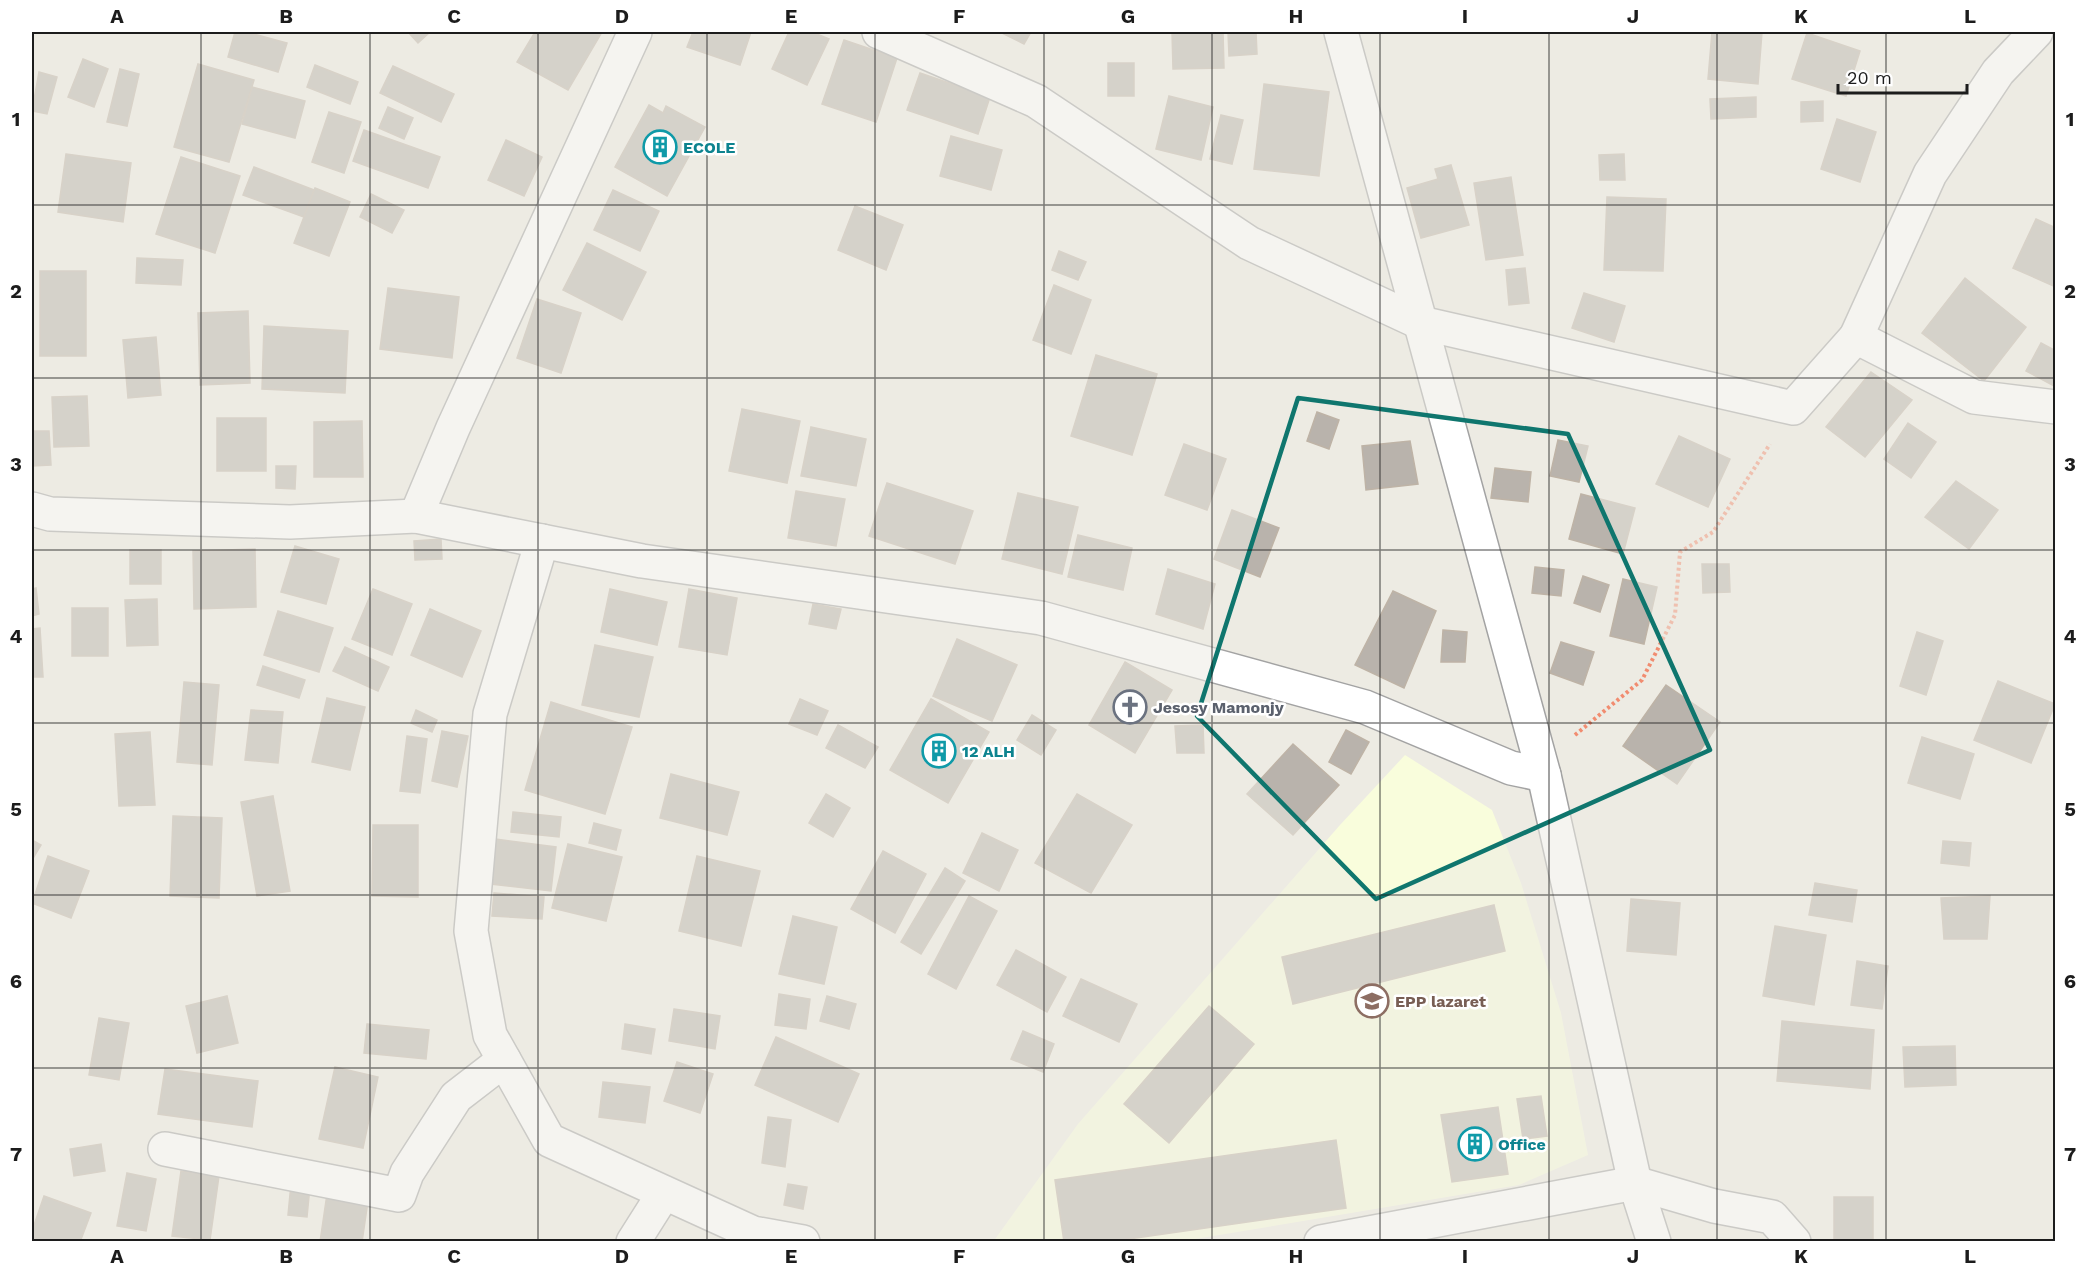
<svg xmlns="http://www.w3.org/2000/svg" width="2087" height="1273" viewBox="0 0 2087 1273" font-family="'Work Sans',sans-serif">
<rect width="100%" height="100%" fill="#edebe3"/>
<path fill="#f9fddc" d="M1405,755l87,55 29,73 40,130 27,142 -69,30 -336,56 -190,1 85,-118 262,-299z"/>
<g fill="#b9b3ac" stroke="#beb3a6" stroke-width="1.5">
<path d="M235,32h11l41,11 -9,29 -50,-15z"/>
<path d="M408,32h22l-12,11z"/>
<path d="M535,32h67l-34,58 -51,-28z"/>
<path d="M693,32h58l-11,33 -53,-18z"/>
<path d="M789,32h23l17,7 -22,46 -35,-16z"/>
<path d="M1000,32h31l-7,12z"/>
<path d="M1172,32h51l1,36 -51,1z"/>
<path d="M1228,32h28l1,22 -28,2z"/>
<path d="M1712,32h50l-4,52 -50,-5z"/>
<path d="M1807,33l53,18 -14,45 -54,-17z"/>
<path d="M844,40l53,18 -21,64 -54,-18z"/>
<path d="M83,59l25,10 -14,38 -26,-10z"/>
<rect x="1108" y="63" width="26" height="33"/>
<path d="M198,64l56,16 -25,82 -55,-15z"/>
<path d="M315,65l43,17 -8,22 -43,-17z"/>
<path d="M393,66l61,28 -13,28 -61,-29z"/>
<path d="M120,69l19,5 -12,52 -20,-4z"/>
<path d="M39,72l18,5 -10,37 -15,-3z"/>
<path d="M920,73l70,24 -12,37 -71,-24z"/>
<path d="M1264,84l65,8 -10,84 -65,-7z"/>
<path d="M252,87l53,14 -10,37 -53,-14z"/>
<path d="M1169,96l44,11 -12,53 -45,-11z"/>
<path d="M1756,97v20l-45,2 -1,-20z"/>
<path d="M1823,101v20l-22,1v-20z"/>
<path d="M649,105l14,8 3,-7 39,21 -38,69 -52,-29z"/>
<path d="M388,107l25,11 -9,21 -25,-11z"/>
<path d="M329,112l32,10 -17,51 -32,-11z"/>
<path d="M1221,115l22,5 -11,44 -22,-5z"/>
<path d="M1837,119l39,13 -16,50 -39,-13z"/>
<path d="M364,130l76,27 -12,31 -75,-27z"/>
<path d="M951,136l51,14 -11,40 -51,-14z"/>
<path d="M506,140l36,17 -18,39 -36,-16z"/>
<path d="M66,154l65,9 -8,59 -65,-10z"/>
<path d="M1624,154l1,26h-25l-1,-25z"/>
<path d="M181,157l59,19 -25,77 -59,-19z"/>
<path d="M1451,165l18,60 -48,13 -14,-50 31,-9 -3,-10z"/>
<path d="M254,167l60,23 -10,27 -61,-22z"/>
<path d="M1511,177l12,78 -37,5 -12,-77z"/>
<path d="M315,188l35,14 -21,54 -35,-13z"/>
<path d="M613,190l46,21 -19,40 -46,-21z"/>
<path d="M371,194l33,16 -12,23 -32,-16z"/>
<path d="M1607,197l59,2 -3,72 -59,-1z"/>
<path d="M855,206l48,19 -17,45 -48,-20z"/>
<path d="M2036,219l20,9v59l-43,-19z"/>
<path d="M587,243l59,29 -24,48 -59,-30z"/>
<path d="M1059,251l27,11 -8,18 -26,-10z"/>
<path d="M137,258l46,2 -2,25 -45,-2z"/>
<path d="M1525,268l4,35 -20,2 -3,-35z"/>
<rect x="40" y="271" width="46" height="85"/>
<path d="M1965,278l61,49 -42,54 -62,-48z"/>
<path d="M1054,285l37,15 -20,54 -38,-14z"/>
<path d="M388,288l71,9 -7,61 -72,-9z"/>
<path d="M1584,293l41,13 -11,36 -42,-14z"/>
<path d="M537,299l44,14 -20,60 -44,-15z"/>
<path d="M248,311l2,72 -50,2 -2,-72z"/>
<path d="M264,326l84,5 -3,62 -83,-4z"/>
<path d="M156,337l5,58 -33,3 -5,-58z"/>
<path d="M2041,343l15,8v36l-30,-16z"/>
<path d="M1096,355l61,19 -25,81 -61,-19z"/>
<path d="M1871,372l41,28 -47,57 -39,-30z"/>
<path d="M87,396l2,50 -35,1 -2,-50z"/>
<path d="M742,409l58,12 -13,62 -58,-12z"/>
<path d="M1317,412l22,8 -10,29 -22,-8z"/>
<rect x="217" y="418" width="49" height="53"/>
<path d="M362,421l1,56h-49v-55z"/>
<path d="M1908,423l28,19 -25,36 -27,-19z"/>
<path d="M811,427l55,12 -10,47 -55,-10z"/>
<path d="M32,431h17l2,34 -19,1z"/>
<path d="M1679,436l51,23 -22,48 -52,-23z"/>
<path d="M1558,440l30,6 -9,36 -29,-6z"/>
<path d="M1410,441l8,43 -52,6 -4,-44z"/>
<path d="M1184,444l42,15 -19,51 -42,-15z"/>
<path d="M276,466h20l-1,23 -19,-1z"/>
<path d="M1495,468l36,4 -3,30 -37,-4z"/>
<path d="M1956,481l42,29 -29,39 -44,-32z"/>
<path d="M887,483l86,28 -18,53 -86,-28z"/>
<path d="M796,491l49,8 -9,47 -48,-8z"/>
<path d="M1018,493l60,14 -16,67 -60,-15z"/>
<path d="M1581,494l54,14 -12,46 -54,-15z"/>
<path d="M1232,510l47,18 -19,49 -46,-18z"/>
<path d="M1078,535l54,13 -9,42 -55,-13z"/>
<path d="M441,539l1,20 -27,1 -1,-19z"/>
<path d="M295,546l44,13 -13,45 -45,-12z"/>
<path d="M255,549l1,58 -62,2 -1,-58z"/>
<rect x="130" y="550" width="31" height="34"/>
<path d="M1702,564h27l1,28 -27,1z"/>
<path d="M1535,567l29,3 -3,26 -29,-3z"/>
<path d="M1168,569l47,15 -12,45 -47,-15z"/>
<path d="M1583,576l26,9 -9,27 -26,-9z"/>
<path d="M1623,579l34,8 -13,57 -34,-8z"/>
<path d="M36,588l3,26 -7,2v-27z"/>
<path d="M373,589l39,15 -20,51 -40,-16z"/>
<path d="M610,589l57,13 -10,43 -56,-13z"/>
<path d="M689,589l48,9 -10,57 -48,-8z"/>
<path d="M1393,591l43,20 -32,77 -49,-23z"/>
<path d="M157,599l1,46 -31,1 -2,-46z"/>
<path d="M813,604l28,5 -5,20 -27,-5z"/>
<rect x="72" y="608" width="36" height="48"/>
<path d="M430,609l51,22 -19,46 -51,-22z"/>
<path d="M278,611l55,17 -14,44 -55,-17z"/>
<path d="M40,628l3,49h-11v-48z"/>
<path d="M1443,630l24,2 -2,30h-24z"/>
<path d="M1917,632l26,9 -17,54 -26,-9z"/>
<path d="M957,639l60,26 -25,56 -59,-25z"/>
<path d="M1561,642l33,10 -11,33 -33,-12z"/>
<path d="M595,645l58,12 -14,60 -57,-12z"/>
<path d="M345,647l44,20 -11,24 -45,-20z"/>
<path d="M1125,662l47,28 -37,63 -46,-28z"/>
<path d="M263,666l42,14 -6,18 -42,-13z"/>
<path d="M1998,681l57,23 -24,59 -57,-23z"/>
<path d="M184,682l35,3 -7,80 -35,-3z"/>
<path d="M1666,685l54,37 -43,62 -54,-38z"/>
<path d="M327,698l38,9 -15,63 -38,-8z"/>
<path d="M800,699l28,12 -11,24 -28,-11z"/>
<path d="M931,699l58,33 -41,71 -58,-33z"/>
<path d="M551,702l81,25 -27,87 -80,-24z"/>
<path d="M251,710l32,2 -5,51 -33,-3z"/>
<path d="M416,710l21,10 -5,12 -21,-9z"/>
<path d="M1032,715l24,15 -15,25 -24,-15z"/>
<path d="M838,725l40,22 -13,21 -39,-20z"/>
<path d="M1203,725l1,28h-27l-2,-27z"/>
<path d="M1346,730l23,12 -18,32 -22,-12z"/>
<path d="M442,731l26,5 -11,51 -25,-6z"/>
<path d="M150,732l5,73 -36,1 -4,-72z"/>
<path d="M407,736l20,3 -7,54 -20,-2z"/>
<path d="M1922,737l52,17 -14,45 -52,-16z"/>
<path d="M1293,744l46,41 -46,50 -46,-41z"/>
<path d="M671,774l68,18 -12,43 -67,-17z"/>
<path d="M826,794l24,14 -17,29 -24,-14z"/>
<path d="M1077,794l55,31 -41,68 -56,-30z"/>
<path d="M273,796l17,95 -33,5 -16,-94z"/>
<path d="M513,812l48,5 -2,20 -48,-5z"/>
<path d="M173,816l49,2 -3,80 -49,-2z"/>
<path d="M594,823l27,7 -5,20 -27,-7z"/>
<path d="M373,825h45v72l-46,-1z"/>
<path d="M982,833l36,17 -19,41 -36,-18z"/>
<path d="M488,838l68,9 -5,44 -69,-8z"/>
<path d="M32,840l9,5 -9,15z"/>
<path d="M1943,841l28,2 -2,23 -28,-3z"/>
<path d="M568,844l54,13 -16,64 -54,-13z"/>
<path d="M883,851l43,23 -31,59 -44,-24z"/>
<path d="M48,856l41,15 -18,47 -39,-15z"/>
<path d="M697,856l63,15 -19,75 -62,-15z"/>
<path d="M945,868l20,13 -44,73 -20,-12z"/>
<path d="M1815,883l42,7 -5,32 -43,-7z"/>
<path d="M494,893l50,4 -2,22 -50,-3z"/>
<path d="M969,896l28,15 -41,78 -28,-15z"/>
<path d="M1990,896l-3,43h-43l-3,-41z"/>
<path d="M1631,899l49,4 -4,52 -49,-4z"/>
<path d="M1494,905l11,46 -212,53 -11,-47z"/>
<path d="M793,916l44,11 -13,57 -45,-10z"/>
<path d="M1775,926l51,9 -12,70 -51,-9z"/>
<path d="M1016,950l50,27 -19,35 -50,-27z"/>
<path d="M1857,961l31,5 -6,43 -31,-4z"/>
<path d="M1081,979l56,25 -18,38 -56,-26z"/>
<path d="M779,994l31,5 -4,30 -31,-4z"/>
<path d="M227,996l11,47 -41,10 -11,-47z"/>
<path d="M827,996l29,8 -7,25 -29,-8z"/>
<path d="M1209,1006l45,38 -85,99 -45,-39z"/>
<path d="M674,1009l46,7 -5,33 -46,-8z"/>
<path d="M99,1018l30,5 -10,57 -30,-5z"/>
<path d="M1782,1021l92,9 -4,59 -93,-8z"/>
<path d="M367,1024l62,6 -3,29 -62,-6z"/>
<path d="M625,1024l30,5 -4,25 -29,-5z"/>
<path d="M1023,1031l31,13 -11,28 -32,-13z"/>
<path d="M776,1037l83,37 -21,48 -83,-37z"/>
<path d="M1955,1046l1,39 -51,2 -2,-40z"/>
<path d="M677,1062l36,12 -13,39 -36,-12z"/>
<path d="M335,1067l43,10 -15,71 -44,-9z"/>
<path d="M165,1069l93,12 -6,46 -94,-13z"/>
<path d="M603,1082l47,5 -5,36 -46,-6z"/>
<path d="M1541,1096l6,40 -24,3 -6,-40z"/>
<path d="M1498,1107l10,67 -56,8 -11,-67z"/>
<path d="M768,1117l23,3 -6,47 -23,-4z"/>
<path d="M1336,1140l10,68 -238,34h-44l-9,-62z"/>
<path d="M101,1144l4,27 -31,5 -4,-27z"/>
<path d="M181,1171l38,5 -9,64 -38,-4z"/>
<path d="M127,1173l29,6 -10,52 -29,-5z"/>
<path d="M291,1184l19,2 -3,31 -19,-2z"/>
<path d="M788,1184l19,3 -4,22 -19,-4z"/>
<path d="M328,1187l41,7 -7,48h-42z"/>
<path d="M44,1196l47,17 -11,29h-48v-11z"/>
<rect x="1834" y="1197" width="39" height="45"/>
</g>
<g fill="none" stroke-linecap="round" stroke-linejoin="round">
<g stroke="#a3a3a3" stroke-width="36">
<g id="street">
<path d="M879,32l157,69 213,142 172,80 372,85 63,-71 118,60 82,10"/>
<path d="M1341,32l203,743 91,408 19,59"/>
<path d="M1856,337l74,-163 68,-102 38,-40"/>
<path d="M32,509l18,5 240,8 126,-6 226,45 399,57 324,89 146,61 33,7"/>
<path d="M416,516l37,-88 182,-396"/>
<path d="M542,541l-52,173 -19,217 19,104 59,105 204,93 50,9"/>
<path d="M165,1149l234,46 8,-22 49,-76 48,-37"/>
<path d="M633,1242l31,-49"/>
<path d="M1321,1242l314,-59 79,23 58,11 22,25"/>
</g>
</g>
<path stroke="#f18c70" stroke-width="4" stroke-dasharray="3 3" stroke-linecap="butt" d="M1575,735l67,-55 33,-65 5,-63 33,-20 57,-88"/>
<use href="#street" stroke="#fff" stroke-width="33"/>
</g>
<path d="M0 0H2087V1273H0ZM1298,398l270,36 142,316 -334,149 -179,-183z" fill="#edebe3" fill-opacity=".55" fill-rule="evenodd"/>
<path fill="none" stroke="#0f766e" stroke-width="4.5" stroke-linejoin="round" d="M1298,398l270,36 142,316 -334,149 -179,-183z"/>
<path fill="none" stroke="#1c1c1c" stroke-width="1.5" stroke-opacity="0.55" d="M201,32v1210M370,32v1210M538,32v1210M707,32v1210M875,32v1210M1044,32v1210M1212,32v1210M1380,32v1210M1549,32v1210M1717,32v1210M1886,32v1210M32,205h2024M32,378h2024M32,550h2024M32,723h2024M32,895h2024M32,1068h2024"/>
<defs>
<g id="building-ring" transform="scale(1.725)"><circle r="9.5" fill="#fff" stroke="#0f9aa8" stroke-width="1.5"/><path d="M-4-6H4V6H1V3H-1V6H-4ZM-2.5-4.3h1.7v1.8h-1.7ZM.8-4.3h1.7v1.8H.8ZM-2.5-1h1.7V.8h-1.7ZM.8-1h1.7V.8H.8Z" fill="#0f9aa8"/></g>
<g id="church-ring" transform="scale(1.725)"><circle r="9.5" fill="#fff" stroke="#6b7280" stroke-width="1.5"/><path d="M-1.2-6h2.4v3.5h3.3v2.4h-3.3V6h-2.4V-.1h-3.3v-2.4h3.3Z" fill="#6b7280"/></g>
<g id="school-ring" transform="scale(1.725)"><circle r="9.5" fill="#fff" stroke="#8d6e63" stroke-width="1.5"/><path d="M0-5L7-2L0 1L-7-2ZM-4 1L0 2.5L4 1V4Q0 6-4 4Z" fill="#8d6e63"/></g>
</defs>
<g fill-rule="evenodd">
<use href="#building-ring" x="660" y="147"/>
<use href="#church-ring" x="1130" y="707"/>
<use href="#building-ring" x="939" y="751"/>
<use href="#school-ring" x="1372" y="1001"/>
<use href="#building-ring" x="1475" y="1144"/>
</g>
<g text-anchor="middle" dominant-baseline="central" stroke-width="5" stroke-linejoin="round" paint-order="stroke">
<g font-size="16" font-weight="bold" fill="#0d838f" stroke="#fff" text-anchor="start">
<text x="683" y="147">ECOLE</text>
<text x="962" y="751">12 ALH</text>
<text x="1498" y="1144">Office</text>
</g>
<g font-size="16" font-weight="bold" fill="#5b616d" stroke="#fff" text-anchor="start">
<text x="1153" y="707">Jesosy Mamonjy</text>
</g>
<g font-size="16" font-weight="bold" fill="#785e54" stroke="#fff" text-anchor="start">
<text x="1395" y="1001">EPP lazaret</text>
</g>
</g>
<rect width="2087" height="1273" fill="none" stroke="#ffffff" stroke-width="66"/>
<path d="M1838 84v9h129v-9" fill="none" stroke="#1c1c1c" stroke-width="3"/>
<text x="1847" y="84" font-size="18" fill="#1c1c1c" stroke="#ffffff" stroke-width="4.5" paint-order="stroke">20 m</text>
<rect x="33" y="33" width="2021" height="1207" fill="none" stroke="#1c1c1c" stroke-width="2"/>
<g font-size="20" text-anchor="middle" font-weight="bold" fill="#1c1c1c">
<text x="117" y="23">A</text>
<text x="286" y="23">B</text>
<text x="454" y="23">C</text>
<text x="622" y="23">D</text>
<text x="791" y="23">E</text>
<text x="959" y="23">F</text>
<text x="1128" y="23">G</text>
<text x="1296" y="23">H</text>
<text x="1465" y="23">I</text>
<text x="1633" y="23">J</text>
<text x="1801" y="23">K</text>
<text x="1970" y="23">L</text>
<text x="16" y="126">1</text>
<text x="2070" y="126">1</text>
<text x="16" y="298">2</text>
<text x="2070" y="298">2</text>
<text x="16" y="471">3</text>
<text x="2070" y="471">3</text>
<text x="16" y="643">4</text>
<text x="2070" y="643">4</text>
<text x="16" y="816">5</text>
<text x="2070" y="816">5</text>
<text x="16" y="988">6</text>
<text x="2070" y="988">6</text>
<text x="16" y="1161">7</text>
<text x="2070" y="1161">7</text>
<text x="117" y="1263">A</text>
<text x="286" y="1263">B</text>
<text x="454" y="1263">C</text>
<text x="622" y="1263">D</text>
<text x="791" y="1263">E</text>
<text x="959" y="1263">F</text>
<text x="1128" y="1263">G</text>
<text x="1296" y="1263">H</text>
<text x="1465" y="1263">I</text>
<text x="1633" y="1263">J</text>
<text x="1801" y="1263">K</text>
<text x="1970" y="1263">L</text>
</g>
</svg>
